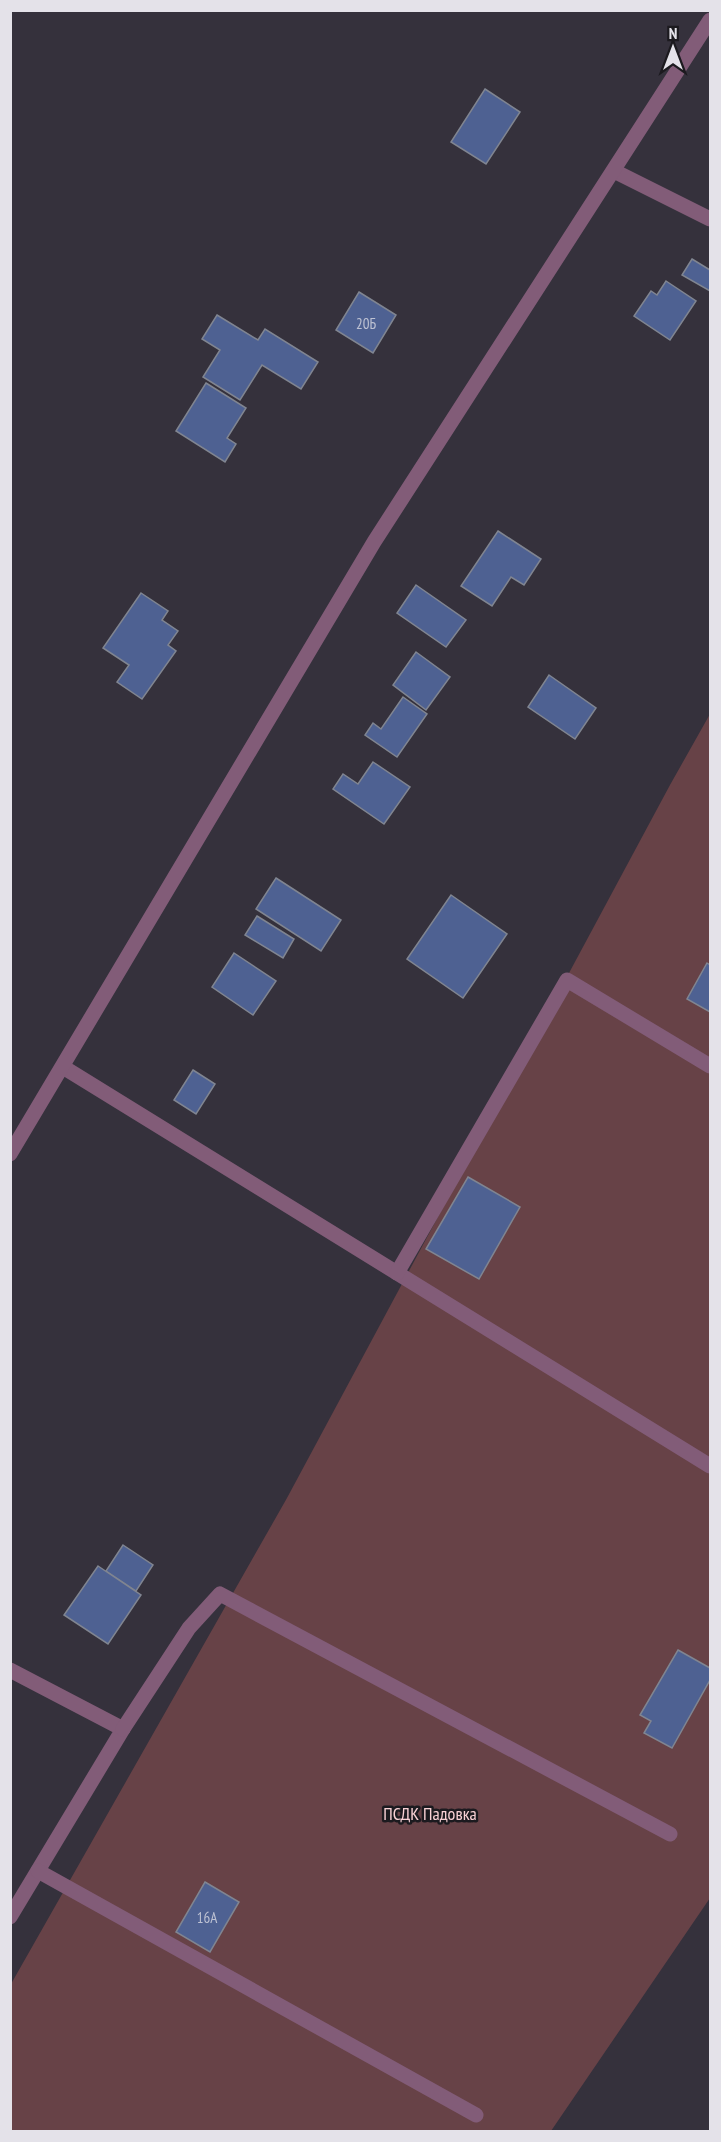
<svg xmlns="http://www.w3.org/2000/svg" width="721" height="2142" viewBox="0 0 721 2142" font-family="'PT Sans Narrow',sans-serif">
<rect width="100%" height="100%" fill="#35313c"/>
<path fill="#674247" d="M710,714v1184l-159,233 -540,1v-148l276,-486 383,-713z"/>
<g fill="#4e6192" stroke="#808591" stroke-width="1.5">
<path d="M485,89l35,23 -34,52 -35,-22z"/>
<path d="M692,259l18,11v21l-28,-16z"/>
<path d="M666,281l30,20 -26,39 -36,-24 17,-25 6,4z"/>
<path d="M359,292l37,23 -23,38 -37,-23z"/>
<path d="M217,315l41,25 7,-11 53,33 -17,27 -39,-24 -22,35 -37,-23 17,-27 -18,-11z"/>
<path d="M206,383l40,25 -19,30 9,6 -11,18 -49,-31z"/>
<path d="M498,531l43,28 -17,26 -13,-8 -19,29 -31,-20z"/>
<path d="M416,585l50,35 -20,27 -49,-34z"/>
<path d="M141,593l27,18 -6,9 16,11 -10,14 8,6 -34,48 -25,-17 12,-17 -26,-17z"/>
<path d="M416,652l34,25 -24,33 -33,-25z"/>
<path d="M549,675l47,33 -21,31 -47,-32z"/>
<path d="M403,697l24,17 -30,43 -32,-22 8,-12 8,6z"/>
<path d="M373,762l37,25 -26,37 -51,-35 10,-15 15,10z"/>
<path d="M276,878l65,42 -20,31 -65,-42z"/>
<path d="M451,895l56,39 -44,64 -56,-39z"/>
<path d="M257,916l37,23 -11,19 -38,-23z"/>
<path d="M234,953l42,28 -23,34 -41,-28z"/>
<path d="M707,963l3,2v47l-23,-13z"/>
<path d="M193,1070l22,14 -19,30 -22,-14z"/>
<path d="M468,1177l52,30 -41,72 -53,-30z"/>
<path d="M123,1545l30,20 -17,26 -30,-20z"/>
<path d="M98,1566l43,29 -33,49 -44,-29z"/>
<path d="M678,1650l32,18v12l-38,68 -28,-15 7,-12 -11,-6z"/>
<path d="M205,1882l34,20 -29,50 -34,-20z"/>
</g>
<g fill="none" stroke-linecap="round" stroke-linejoin="round">
<g stroke="#825c78" stroke-width="15">
<path d="M614,171l96,48"/>
<path d="M63,1067l647,399"/>
<path d="M10,1154l364,-612 336,-522"/>
<path d="M397,1273l170,-293 143,86"/>
<path d="M10,1670l113,59 -113,188"/>
<path d="M123,1729l66,-101 31,-34 450,240"/>
<path d="M38,1871l438,244"/>
</g>
</g>
<g text-anchor="middle" dominant-baseline="central" stroke-width="5" stroke-linejoin="round" paint-order="stroke">
<g font-size="15" fill="#bec2d3">
<text x="366" y="323">20Б</text>
<text x="207" y="1917">16А</text>
</g>
<g font-size="18" fill="#f9d1d5" stroke="#1c1a1f">
<text x="430" y="1813">ПСДК Падовка</text>
</g>
</g>
<rect width="721" height="2142" fill="none" stroke="#e4e2e9" stroke-width="24"/>
<g transform="translate(673 48)" stroke="#1c1a1f" stroke-width="4.5" paint-order="stroke">
<path d="M0-4.5L10 22L0 15L-10 22Z" fill="#e4e2e9"/>
<text y="-9" font-size="16" font-weight="bold" text-anchor="middle" fill="#e4e2e9">N</text>
</g>
</svg>
